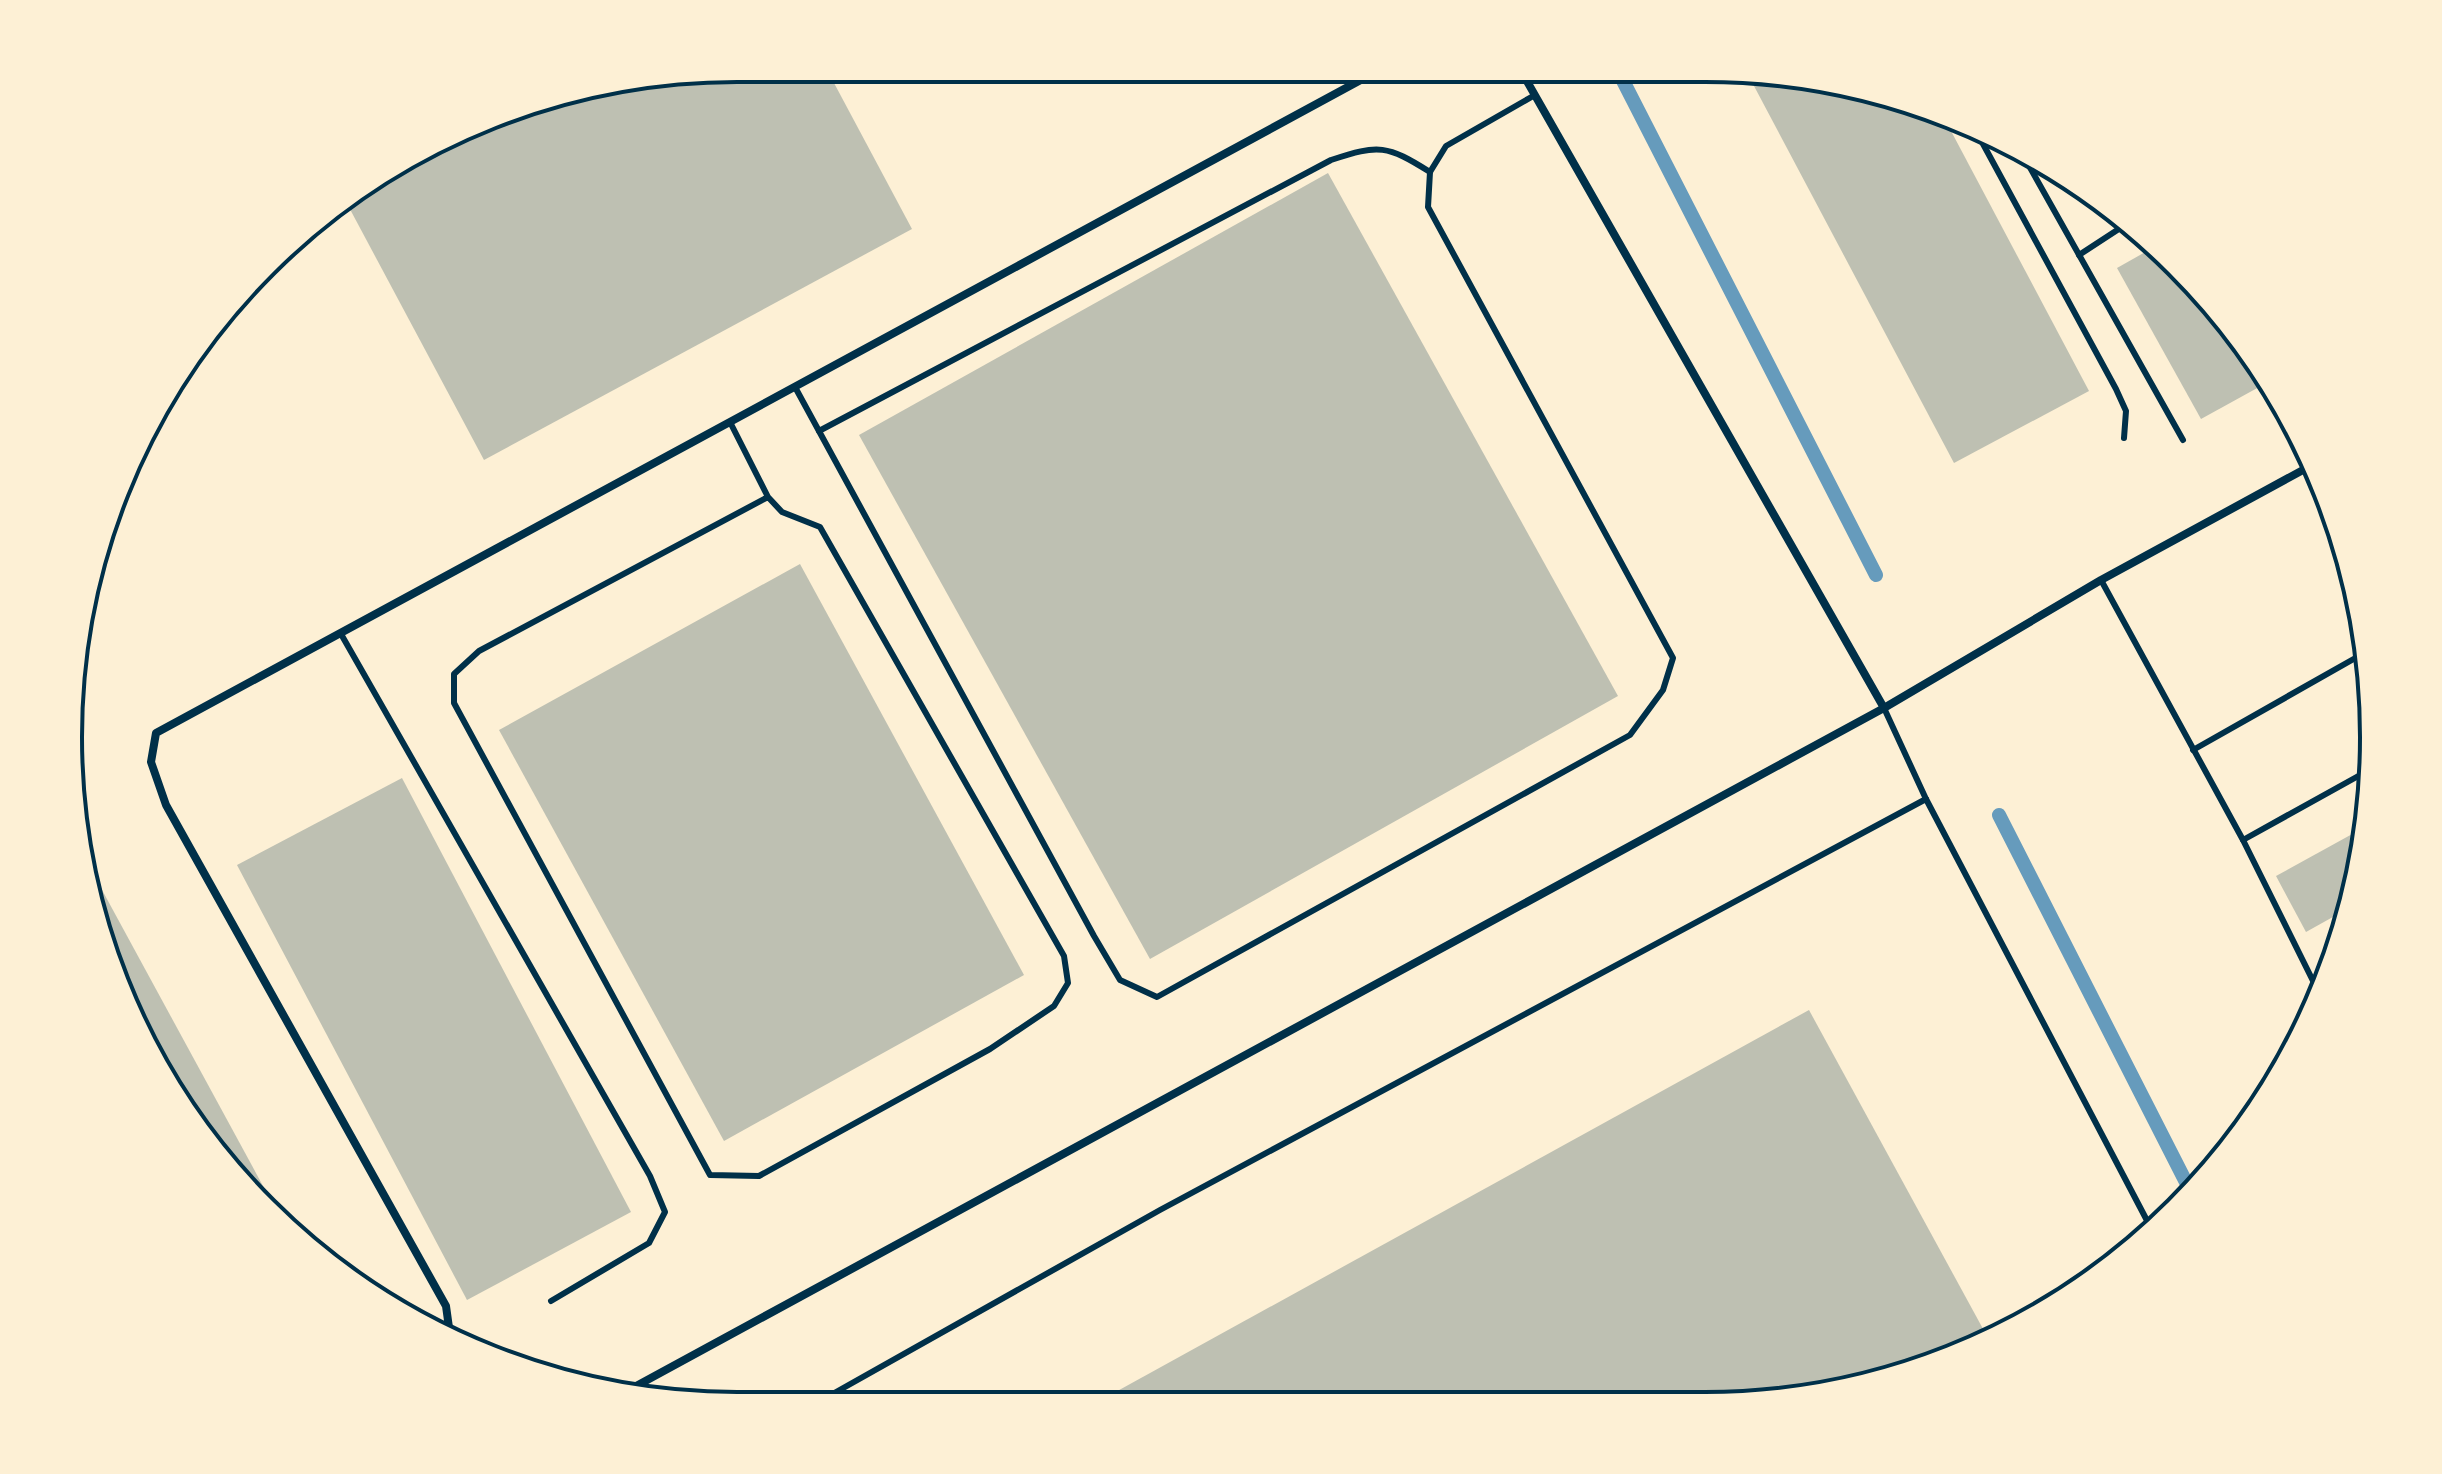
<svg xmlns="http://www.w3.org/2000/svg" width="2442" height="1474" viewBox="0 0 2442 1474" font-family="'PT Sans Narrow',sans-serif">
<rect width="100%" height="100%" fill="#fdf0d5"/>
<g fill="none" stroke-linecap="round" stroke-linejoin="round">
<g stroke="#669bbc" stroke-width="14">
<path d="M1617,69l259,506"/>
<path d="M1999,815l191,375"/>
</g>
</g>
<g fill="#bec0b2">
<path d="M737,68h89l86,161 -428,231 -140,-262 178,-95z"/>
<path d="M1745,69l175,35 22,10 147,277 -135,72z"/>
<path d="M1328,173l290,523 -468,263 -291,-524z"/>
<path d="M2156,246l22,18 84,102 8,15 -69,38 -84,-151z"/>
<path d="M800,564l224,411 -300,166 -225,-411z"/>
<path d="M402,778l229,434 -164,88 -230,-435z"/>
<path d="M2365,827l-4,41 -12,40 -43,24 -30,-56z"/>
<path d="M89,866l186,342v1l-69,-65 -103,-192z"/>
<path d="M1809,1010l179,328 -109,45 -130,22h-657z"/>
</g>
<g fill="none" stroke-linecap="round" stroke-linejoin="round">
<g stroke="#003049" stroke-width="6">
<path d="M1976,131l140,258 10,22 -2,27"/>
<path d="M2023,155l160,285"/>
<path d="M2079,255l49,-32"/>
<path d="M795,387l299,549 26,44 37,17 473,-262 33,-45 10,-32 -245,-451 2,-35 16,-26 89,-51"/>
<path d="M730,422l38,75 14,15 38,15 244,429 4,27 -14,23 -64,43 -231,127 -49,-1 -256,-472v-29l25,-23 289,-154"/>
<path d="M819,431l512,-271c48,-16 56,-15 99,12"/>
<path d="M2101,580l142,260 128,-71"/>
<path d="M341,634l309,542 15,36 -16,31 -98,58"/>
<path d="M1884,708l42,91 227,433"/>
<path d="M2193,750l173,-98"/>
<path d="M2243,840l78,157"/>
<path d="M813,1405l347,-195 766,-411"/>
</g>
<g stroke="#003049" stroke-width="8">
<path d="M1520,69l364,639"/>
<path d="M450,1335l-4,-29 -280,-501 -15,-43 5,-29 1225,-664"/>
<path d="M627,1391l1257,-683 217,-128 213,-116"/>
</g>
</g>
<path d="M0 0H2442V1474H0ZM737 82H1705A655 655 0 0 1 2360 737V737A655 655 0 0 1 1705 1392H737A655 655 0 0 1 82 737V737A655 655 0 0 1 737 82Z" fill="#fdf0d5" fill-rule="evenodd"/>
<path fill="none" stroke="#003049" stroke-width="4" d="M737 82H1705A655 655 0 0 1 2360 737V737A655 655 0 0 1 1705 1392H737A655 655 0 0 1 82 737V737A655 655 0 0 1 737 82Z"/>
</svg>
